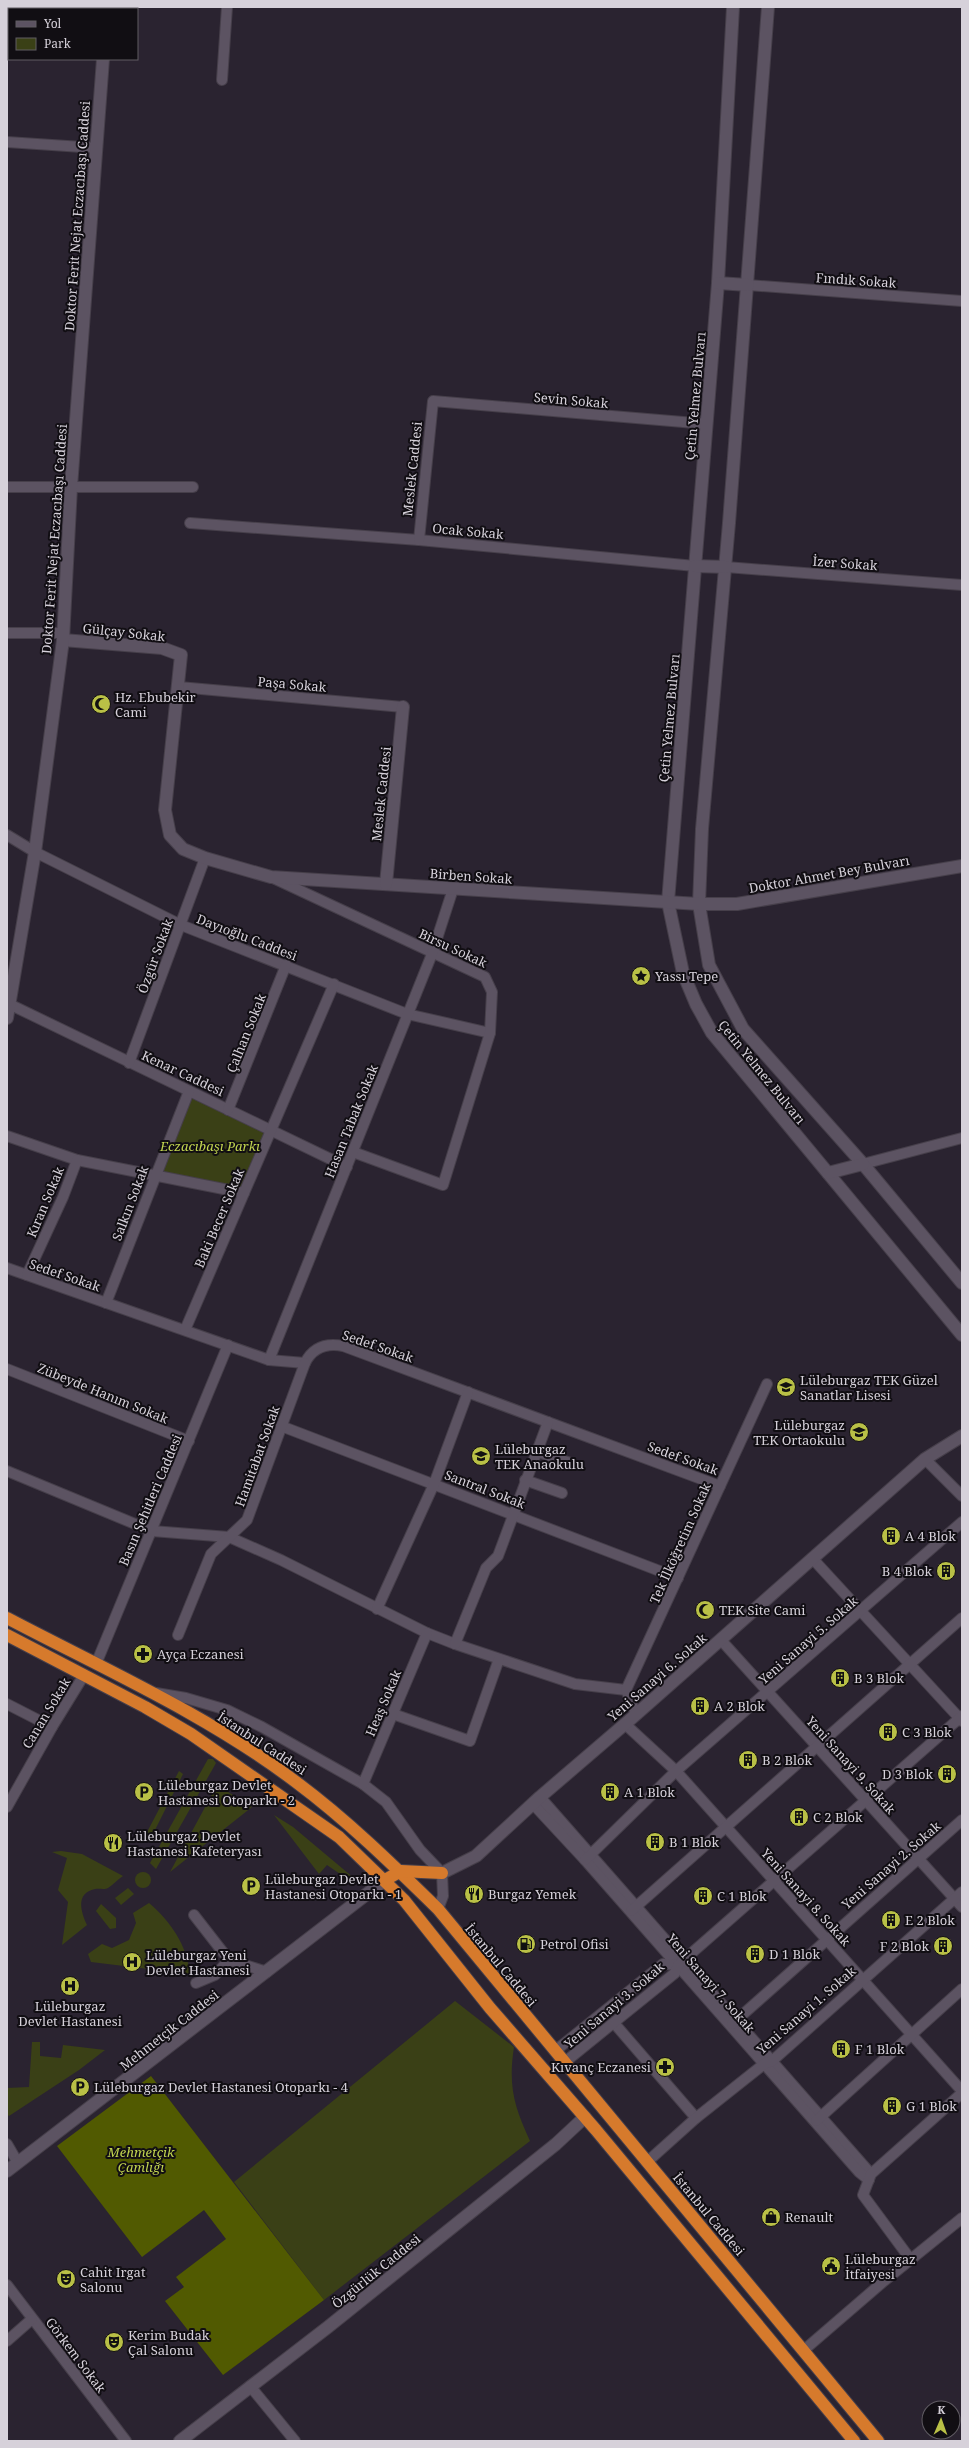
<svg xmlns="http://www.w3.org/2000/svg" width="969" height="2448" viewBox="0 0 969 2448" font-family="'Noto Serif',serif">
<rect width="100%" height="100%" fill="#2a2330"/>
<g fill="#3a4016">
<path d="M192,1098l76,34 -26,57 -82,-17z"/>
<path d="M208,1759h5l3,4 -60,106 -6,-6z"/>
<path d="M179,1771l4,3 -32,64 -6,-2z"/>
<path d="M217,1785l35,22 -82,65z"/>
<path d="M274,1815l19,12 62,52 -4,7 -5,-8 -19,-13 -8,9z"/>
<path d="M61,1851l21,3 41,22c-5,3 -10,9 -15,12 -4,2 -9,0 -13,1 -20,4 -14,23 -8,36l-25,20 6,-43 -10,-12 9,-32 -15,-6z"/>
<circle cx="143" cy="1880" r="8"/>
<path d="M128,1888l6,6 -13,11 -6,-7z"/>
<path d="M149,1903c22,19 38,42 41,71l-99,-12 -3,-8 14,-10 10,4 17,-8 7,-17 -3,-10z"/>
<path d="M101,1904l15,14v10l-6,1 -14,-18z"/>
<path d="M455,2001l59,46c-6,39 0,59 16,94l-206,159 -90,-118z"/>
<path d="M32,2042h8v14l21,2 2,-13 42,5 -26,20 -70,46 -2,-2v-26l22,-1z"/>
</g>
<path fill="#515a01" d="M151,2076l173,224 -101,75 -58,-74 19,-14 -8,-10 50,-38 -22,-29 -62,47 -85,-111z"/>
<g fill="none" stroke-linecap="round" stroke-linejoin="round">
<g stroke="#463f4a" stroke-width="12">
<g id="street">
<path d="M222,80l5,-73"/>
<path d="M7,142l90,6"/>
<path d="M748,285l214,16"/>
<path d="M7,487h186"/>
<path d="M190,523l229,17 276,26"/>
<path d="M419,540l14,-139 274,23"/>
<path d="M726,567l236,18"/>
<path d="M7,633h56"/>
<path d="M179,687l224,20"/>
<path d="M7,835l28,17 146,73 226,89 83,19"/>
<path d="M271,877l214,100 7,15 -2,41 -47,152 -90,-33"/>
<path d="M9,1004l338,163"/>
<path d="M129,1063l76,-205"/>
<path d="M228,1110l58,-145"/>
<path d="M7,1136l70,24 167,33"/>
<path d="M863,1164l99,-26"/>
<path d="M7,1268l262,92 36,3c8,-16 22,-20 38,-17l377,140"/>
<path d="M27,1275l36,-78 14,-37"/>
<path d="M106,1303l83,-212"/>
<path d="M185,1330l149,-346"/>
<path d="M269,1360l163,-406 21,-65"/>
<path d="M7,1369l182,72"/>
<path d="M281,1426l397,152"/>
<path d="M536,1451l34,12"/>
<path d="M925,1459l37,37"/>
<path d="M7,1471l145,60 77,6 52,23 146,73 28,11 120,40 51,6 10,24"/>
<path d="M525,1480l37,13"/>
<path d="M812,1558l150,163"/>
<path d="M377,1609l57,-125 34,-92"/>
<path d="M178,1635l33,-81 36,-34 58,-157"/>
<path d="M721,1640l241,267"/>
<path d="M455,1644l31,-76 12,-12 50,-134"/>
<path d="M96,1664l132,-319"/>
<path d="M626,1690l141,-306"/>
<path d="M156,1693l30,5 41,12 35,17 101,57 23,18 34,48 22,23 1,23 -5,13"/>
<path d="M7,1704l45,23"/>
<path d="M393,1714l77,27 29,-82"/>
<path d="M625,1724l51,47 286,320"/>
<path d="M363,1784l64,-151"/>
<path d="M540,1797l331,377"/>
<path d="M533,1804l52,56 274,312 10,8"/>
<path d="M7,1807l45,-80 32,-52"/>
<path d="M585,1860l91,-89 286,-249"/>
<path d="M631,1911l331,-293"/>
<path d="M194,1915l35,45 38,12"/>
<path d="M196,1983l19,-8 14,-15"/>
<path d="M614,2023l82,95"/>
<path d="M732,2024l230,-204"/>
<path d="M555,2051l108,-87 15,1"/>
<path d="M565,2062l110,-89 3,-8 284,-249"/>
<path d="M816,2121l146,-132"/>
<path d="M7,2144l11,19"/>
<path d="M647,2162l49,-44 68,-54 8,-3 190,-169"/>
<path d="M911,2260l-48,-65 8,-21 91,-81"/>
<path d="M7,2285l119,156"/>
<path d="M7,2341l25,-22"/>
<path d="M804,2350l80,-69 78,-63"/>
<path d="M250,2386l45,55"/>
</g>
</g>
<g stroke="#463f4a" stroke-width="14">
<g id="secondary">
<path d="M733,7l-15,276 -50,619 15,71 13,31 16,29 250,302"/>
<path d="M768,7l-39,516 -27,306 -3,75 10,61 34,64 120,135 99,119"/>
<path d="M107,9v-2"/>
<path d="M718,283l30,2"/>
<path d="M695,566l31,1"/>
<path d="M63,640l99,8 19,7 -16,155 5,25 13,14 22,9 66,19 428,27h38l225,-38"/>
<path d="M386,884l17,-177"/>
<path d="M7,1018l28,-166 28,-212 8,-153 32,-428"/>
<path d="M828,1173l35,-9"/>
<path d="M442,1873l34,-17 64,-59 92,-79 293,-259 37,-23"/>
<path d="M7,2171l378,-291"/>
<path d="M180,2441l148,-114 228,-183 29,-27"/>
</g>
</g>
<g stroke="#463f4a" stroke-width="14">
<g id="highway">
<path d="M7,1618c97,51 201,97 289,164 51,38 96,82 142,127l440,532"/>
<path d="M7,1635l138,72 46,27 148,103 65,63 86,108 106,122 258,311"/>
<path d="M385,1880l16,-9 41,2"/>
</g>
</g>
<use href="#street" stroke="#5c5362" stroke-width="10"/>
<use href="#secondary" stroke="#5c5362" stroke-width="12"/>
<use href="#highway" stroke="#d67a2c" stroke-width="12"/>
</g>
<defs>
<g id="mosque-disc" transform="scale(1)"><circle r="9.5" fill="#b9c046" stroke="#110e13"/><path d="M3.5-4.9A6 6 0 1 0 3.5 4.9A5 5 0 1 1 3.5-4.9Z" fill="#111"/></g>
<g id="sight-disc" transform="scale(1)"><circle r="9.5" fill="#b9c046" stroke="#110e13"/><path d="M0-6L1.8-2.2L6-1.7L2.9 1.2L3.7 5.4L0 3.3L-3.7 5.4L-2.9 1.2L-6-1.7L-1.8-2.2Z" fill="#111"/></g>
<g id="school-disc" transform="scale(1)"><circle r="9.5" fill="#b9c046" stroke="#110e13"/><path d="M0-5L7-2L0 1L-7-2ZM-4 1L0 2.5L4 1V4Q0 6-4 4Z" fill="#111"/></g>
<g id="building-disc" transform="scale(1)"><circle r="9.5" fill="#b9c046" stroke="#110e13"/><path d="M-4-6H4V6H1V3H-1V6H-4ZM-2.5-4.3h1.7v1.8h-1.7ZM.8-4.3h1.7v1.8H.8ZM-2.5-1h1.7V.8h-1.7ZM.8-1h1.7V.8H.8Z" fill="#111"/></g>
<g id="pharmacy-disc" transform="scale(1)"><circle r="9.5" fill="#b9c046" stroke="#110e13"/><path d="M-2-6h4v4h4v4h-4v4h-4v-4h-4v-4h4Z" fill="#111"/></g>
<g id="parking-disc" transform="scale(1)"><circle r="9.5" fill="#b9c046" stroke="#110e13"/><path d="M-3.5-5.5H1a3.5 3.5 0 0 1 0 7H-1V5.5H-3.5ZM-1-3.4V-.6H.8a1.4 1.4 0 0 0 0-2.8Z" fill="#111"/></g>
<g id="restaurant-disc" transform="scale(1)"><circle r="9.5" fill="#b9c046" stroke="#110e13"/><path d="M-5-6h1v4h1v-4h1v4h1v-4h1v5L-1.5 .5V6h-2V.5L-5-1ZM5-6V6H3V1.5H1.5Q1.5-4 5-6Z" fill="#111"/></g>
<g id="fuel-disc" transform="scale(1)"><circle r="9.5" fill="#b9c046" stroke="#110e13"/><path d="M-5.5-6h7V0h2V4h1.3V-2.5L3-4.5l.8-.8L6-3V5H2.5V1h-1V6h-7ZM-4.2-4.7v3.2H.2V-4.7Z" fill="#111"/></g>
<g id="hospital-disc" transform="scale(1)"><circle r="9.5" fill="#b9c046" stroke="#110e13"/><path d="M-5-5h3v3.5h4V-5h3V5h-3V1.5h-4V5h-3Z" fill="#111"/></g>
<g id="shop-disc" transform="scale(1)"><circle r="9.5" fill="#b9c046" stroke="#110e13"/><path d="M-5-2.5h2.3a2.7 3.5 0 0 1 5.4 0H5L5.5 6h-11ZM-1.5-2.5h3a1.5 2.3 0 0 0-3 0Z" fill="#111"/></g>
<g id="civic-disc" transform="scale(1)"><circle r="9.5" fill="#b9c046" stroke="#110e13"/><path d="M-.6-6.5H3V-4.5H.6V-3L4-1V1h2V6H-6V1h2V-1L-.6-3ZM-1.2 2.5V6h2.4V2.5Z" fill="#111"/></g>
<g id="theatre-disc" transform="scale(1)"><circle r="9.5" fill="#b9c046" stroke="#110e13"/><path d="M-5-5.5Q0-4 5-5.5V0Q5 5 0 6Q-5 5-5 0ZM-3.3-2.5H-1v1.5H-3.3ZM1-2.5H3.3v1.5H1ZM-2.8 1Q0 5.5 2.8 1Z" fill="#111"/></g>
</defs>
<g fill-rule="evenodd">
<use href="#mosque-disc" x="101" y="704"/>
<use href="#sight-disc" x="641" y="976"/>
<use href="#school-disc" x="786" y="1387"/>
<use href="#school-disc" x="859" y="1432"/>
<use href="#school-disc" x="481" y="1456"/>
<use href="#building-disc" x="891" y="1536"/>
<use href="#building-disc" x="946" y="1571"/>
<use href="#mosque-disc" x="705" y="1610"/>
<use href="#pharmacy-disc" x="143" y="1654"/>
<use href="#building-disc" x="840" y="1678"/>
<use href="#building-disc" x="700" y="1706"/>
<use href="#building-disc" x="888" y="1732"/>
<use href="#building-disc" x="748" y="1760"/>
<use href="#building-disc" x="947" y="1774"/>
<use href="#parking-disc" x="144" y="1792"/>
<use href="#building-disc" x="610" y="1792"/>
<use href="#building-disc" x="799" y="1817"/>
<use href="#building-disc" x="655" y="1842"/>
<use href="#restaurant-disc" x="113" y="1843"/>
<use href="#parking-disc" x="251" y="1886"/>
<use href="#restaurant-disc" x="474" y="1894"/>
<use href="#building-disc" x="703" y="1896"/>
<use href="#building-disc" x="891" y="1920"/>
<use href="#fuel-disc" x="526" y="1944"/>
<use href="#building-disc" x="943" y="1946"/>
<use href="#building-disc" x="755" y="1954"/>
<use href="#hospital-disc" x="132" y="1962"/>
<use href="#hospital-disc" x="70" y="1986"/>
<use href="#building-disc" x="841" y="2049"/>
<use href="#pharmacy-disc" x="665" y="2067"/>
<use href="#parking-disc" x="80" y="2087"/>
<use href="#building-disc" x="892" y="2106"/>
<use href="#shop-disc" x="771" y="2217"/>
<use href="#civic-disc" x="831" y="2266"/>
<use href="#theatre-disc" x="66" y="2279"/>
<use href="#theatre-disc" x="114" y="2342"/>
</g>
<g text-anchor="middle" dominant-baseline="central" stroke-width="4" stroke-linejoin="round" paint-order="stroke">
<g font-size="13" fill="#d6d1da" stroke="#110e13">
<text transform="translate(77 216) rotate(-86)">Doktor Ferit Nejat Eczacıbaşı Caddesi</text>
<text transform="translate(856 280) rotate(4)">Fındık Sokak</text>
<text transform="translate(695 396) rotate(-85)">Çetin Yelmez Bulvarı</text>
<text transform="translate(571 400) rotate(5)">Sevin Sokak</text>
<text transform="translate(412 469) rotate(-84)">Meslek Caddesi</text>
<text transform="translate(468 531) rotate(5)">Ocak Sokak</text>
<text transform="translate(54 539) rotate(-86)">Doktor Ferit Nejat Eczacıbaşı Caddesi</text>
<text transform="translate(845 563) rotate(4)">İzer Sokak</text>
<text transform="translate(124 632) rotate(6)">Gülçay Sokak</text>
<text transform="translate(292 684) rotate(5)">Paşa Sokak</text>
<text transform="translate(669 718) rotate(-85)">Çetin Yelmez Bulvarı</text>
<text transform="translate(381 794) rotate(-84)">Meslek Caddesi</text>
<text transform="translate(829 874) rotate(-10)">Doktor Ahmet Bey Bulvarı</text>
<text transform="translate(471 876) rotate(4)">Birben Sokak</text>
<text transform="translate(247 937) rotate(21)">Dayıoğlu Caddesi</text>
<text transform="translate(453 948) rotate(25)">Birsu Sokak</text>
<text transform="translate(155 956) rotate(-70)">Özgür Sokak</text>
<text transform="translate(246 1033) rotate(-68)">Çalhan Sokak</text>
<text transform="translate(762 1072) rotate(51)">Çetin Yelmez Bulvarı</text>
<text transform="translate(183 1073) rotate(25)">Kenar Caddesi</text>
<text transform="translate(351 1121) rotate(-68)">Hasan Tabak Sokak</text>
<text transform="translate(45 1202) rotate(-67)">Kıran Sokak</text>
<text transform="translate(130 1203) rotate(-69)">Salkın Sokak</text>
<text transform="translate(219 1218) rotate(-67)">Baki Becer Sokak</text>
<text transform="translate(65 1275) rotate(19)">Sedef Sokak</text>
<text transform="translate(378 1346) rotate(19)">Sedef Sokak</text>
<text transform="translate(103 1393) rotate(22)">Zübeyde Hanım Sokak</text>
<text transform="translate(257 1456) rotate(-70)">Hamitabat Sokak</text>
<text transform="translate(683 1458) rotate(20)">Sedef Sokak</text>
<text transform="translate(485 1489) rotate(21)">Santral Sokak</text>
<text transform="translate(150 1500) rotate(-67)">Basın Şehitleri Caddesi</text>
<text transform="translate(680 1543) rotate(-66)">Tek İlköğretim Sokak</text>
<text transform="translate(808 1640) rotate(-41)">Yeni Sanayi 5. Sokak</text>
<text transform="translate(657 1677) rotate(-41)">Yeni Sanayi 6. Sokak</text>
<text transform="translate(383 1703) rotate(-67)">Heaş Sokak</text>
<text transform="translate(46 1713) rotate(-59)">Canan Sokak</text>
<text transform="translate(262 1743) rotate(33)">İstanbul Caddesi</text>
<text transform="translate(851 1765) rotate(48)">Yeni Sanayi 9. Sokak</text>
<text transform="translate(891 1865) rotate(-41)">Yeni Sanayi 2. Sokak</text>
<text transform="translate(806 1897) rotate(48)">Yeni Sanayi 8. Sokak</text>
<text transform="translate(501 1965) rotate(50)">İstanbul Caddesi</text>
<text transform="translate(711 1983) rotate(49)">Yeni Sanayi 7. Sokak</text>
<text transform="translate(614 2005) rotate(-40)">Yeni Sanayi 3. Sokak</text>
<text transform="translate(806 2010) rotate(-41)">Yeni Sanayi 1. Sokak</text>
<text transform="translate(169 2030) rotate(-38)">Mehmetçik Caddesi</text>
<text transform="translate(709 2214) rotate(50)">İstanbul Caddesi</text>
<text transform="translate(376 2271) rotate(-39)">Özgürlük Caddesi</text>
<text transform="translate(76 2355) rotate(53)">Görkem Sokak</text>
</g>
<g font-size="13" fill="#d6d1da" stroke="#110e13" text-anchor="start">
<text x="115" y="697">Hz. Ebubekir<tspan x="115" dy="15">Cami</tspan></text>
<text x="655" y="976">Yassı Tepe</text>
<text x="800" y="1380">Lüleburgaz TEK Güzel<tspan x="800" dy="15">Sanatlar Lisesi</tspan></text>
<text x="845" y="1425" text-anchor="end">Lüleburgaz<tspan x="845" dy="15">TEK Ortaokulu</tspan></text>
<text x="495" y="1449">Lüleburgaz<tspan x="495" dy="15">TEK Anaokulu</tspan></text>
<text x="905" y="1536">A 4 Blok</text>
<text x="932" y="1571" text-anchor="end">B 4 Blok</text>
<text x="719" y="1610">TEK Site Cami</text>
<text x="157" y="1654">Ayça Eczanesi</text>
<text x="854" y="1678">B 3 Blok</text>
<text x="714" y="1706">A 2 Blok</text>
<text x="902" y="1732">C 3 Blok</text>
<text x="762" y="1760">B 2 Blok</text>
<text x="933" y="1774" text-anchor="end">D 3 Blok</text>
<text x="158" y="1785">Lüleburgaz Devlet<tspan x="158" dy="15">Hastanesi Otoparkı - 2</tspan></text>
<text x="624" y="1792">A 1 Blok</text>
<text x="813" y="1817">C 2 Blok</text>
<text x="127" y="1836">Lüleburgaz Devlet<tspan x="127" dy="15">Hastanesi Kafeteryası</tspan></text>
<text x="669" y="1842">B 1 Blok</text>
<text x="265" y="1879">Lüleburgaz Devlet<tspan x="265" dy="15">Hastanesi Otoparkı - 1</tspan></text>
<text x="488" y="1894">Burgaz Yemek</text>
<text x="717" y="1896">C 1 Blok</text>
<text x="905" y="1920">E 2 Blok</text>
<text x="540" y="1944">Petrol Ofisi</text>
<text x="929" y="1946" text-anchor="end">F 2 Blok</text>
<text x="769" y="1954">D 1 Blok</text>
<text x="146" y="1955">Lüleburgaz Yeni<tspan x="146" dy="15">Devlet Hastanesi</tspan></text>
<text x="70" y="2006" text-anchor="middle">Lüleburgaz<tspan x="70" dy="15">Devlet Hastanesi</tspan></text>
<text x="855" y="2049">F 1 Blok</text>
<text x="651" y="2067" text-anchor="end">Kıvanç Eczanesi</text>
<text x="94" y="2087">Lüleburgaz Devlet Hastanesi Otoparkı - 4</text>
<text x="906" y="2106">G 1 Blok</text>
<text x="785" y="2217">Renault</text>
<text x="845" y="2259">Lüleburgaz<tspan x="845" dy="15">İtfaiyesi</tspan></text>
<text x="80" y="2272">Cahit Irgat<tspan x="80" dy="15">Salonu</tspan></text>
<text x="128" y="2335">Kerim Budak<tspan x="128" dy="15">Çal Salonu</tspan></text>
</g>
<g font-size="13" font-style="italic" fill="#c1d44f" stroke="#110e13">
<text x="210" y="1146">Eczacıbaşı Parkı</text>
<text x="141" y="2152">Mehmetçik<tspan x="141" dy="15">Çamlığı</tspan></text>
</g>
</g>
<rect width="969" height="2448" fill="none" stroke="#d6d1da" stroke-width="16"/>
<rect x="8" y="8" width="130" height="52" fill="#110e13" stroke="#605c63"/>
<rect x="16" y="21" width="20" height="6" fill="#5c5362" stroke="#605c63"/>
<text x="44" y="28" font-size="12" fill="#d6d1da">Yol</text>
<rect x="16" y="38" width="20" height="12" fill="#3a4016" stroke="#605c63"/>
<text x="44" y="48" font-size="12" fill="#d6d1da">Park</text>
<g transform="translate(941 2420) rotate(2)"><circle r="19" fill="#110e13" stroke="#605c63"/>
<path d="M0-3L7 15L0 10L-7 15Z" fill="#b9c046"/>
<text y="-6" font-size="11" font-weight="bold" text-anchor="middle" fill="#d6d1da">K</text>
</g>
</svg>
